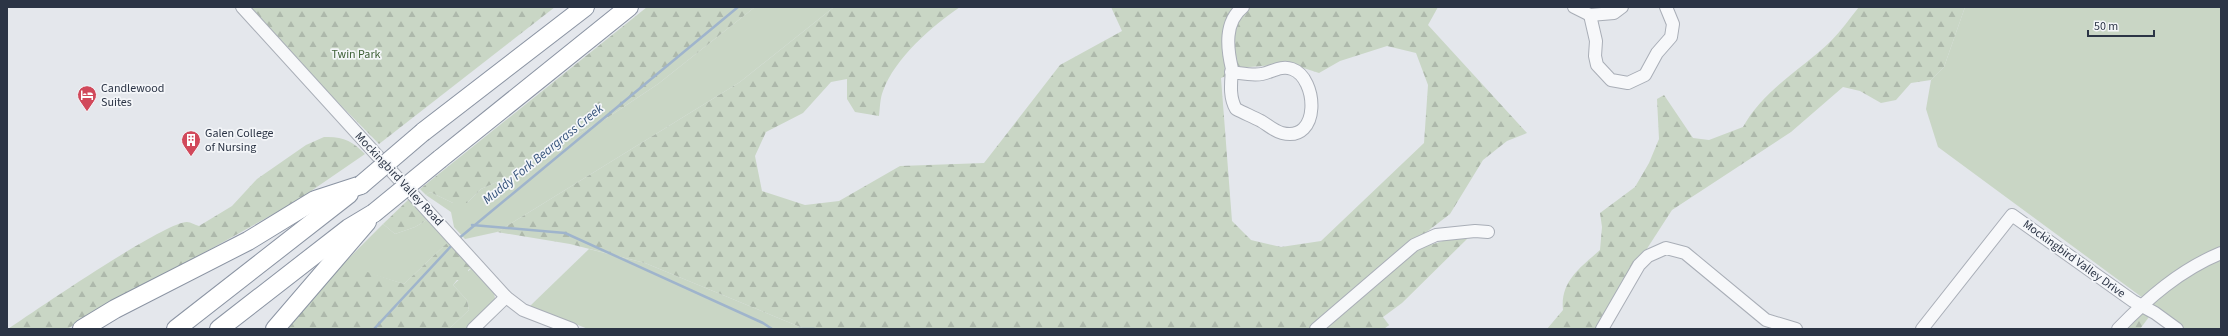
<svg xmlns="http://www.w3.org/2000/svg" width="2228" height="336" viewBox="0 0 2228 336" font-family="'Source Sans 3',sans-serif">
<defs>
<pattern id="forest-firs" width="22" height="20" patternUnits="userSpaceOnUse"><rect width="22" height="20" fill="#c9d6c5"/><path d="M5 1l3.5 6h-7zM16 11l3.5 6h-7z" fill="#adb8ab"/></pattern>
</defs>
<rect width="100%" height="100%" fill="#e4e7ec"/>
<g fill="#c9d6c5">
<path d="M755,7h79l-94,75 -243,150 -32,7 -11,-12 -3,-15 -25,-17 4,-3 23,11h14l14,-14 41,-18 23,-19 62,-34 51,-34z"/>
<path d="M1965,7h256v322h-36l-247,-182 -12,-38 5,-29 13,-13z"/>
<path d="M427,220l22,21 -45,43 -62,-19 41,-41 12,10 20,-7z"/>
<path d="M589,249l56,14 160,66h-217l-58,-23z"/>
<path d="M473,267c11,10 23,19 22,35l-27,27h-19l20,-19 -2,-10 -14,-15z"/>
</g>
<g fill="url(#forest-firs)" fill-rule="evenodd">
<path d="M244,7h311l-176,137z"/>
<path d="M647,7h108l-97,77 -51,34 -62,34 -23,19 -41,18 -14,14h-14l-23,-11 -4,3 -6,-6z"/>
<path d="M834,7h126c-28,19 -65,51 -77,84 -3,7 -3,17 -4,25l-24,-4 -8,-13v-20l-16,3 -28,31 -37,19 -11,24 7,35 43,14 34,-4 61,-35 84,-3 76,-98 62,-34 -11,-24h327l-10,18 99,108 -20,8 -24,19 -33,54 -30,23 10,8 19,-6h18l-65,64 -19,14 6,8 -5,4h-579l-160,-66 -75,-19 -73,-12 243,-150zM1387,46l29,7 12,32 -4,58 -103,98 -40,6 -30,-7 -19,-19 -11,-143 28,-11 42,-3 28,9 21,-12z"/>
<path d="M1859,7h106l-21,60 -13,13 -20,3 -15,17 -15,3 -21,-12 -17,-4 -52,45 -119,78 -77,119h-48l16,-19c-3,-29 18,-43 37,-60l2,-23 -2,-14 35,-26 14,-24 10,-24 -2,-40 7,-4 29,43 16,2 34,-13c21,-38 58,-57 88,-86 10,-10 19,-23 28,-34z"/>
<path d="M324,137c18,-1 29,4 41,17l-70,48 -228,127h-59c25,-17 158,-108 179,-107 4,0 8,3 12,4l33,-20 25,-27 49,-34z"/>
<path d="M409,199l18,21 -12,7 -20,7 -12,-10z"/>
<path d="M449,241l24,26 -5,3 3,10h-14l-4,5 14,15 2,10 -20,19h-165l59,-65 61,20z"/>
<path d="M2142,312l7,5 -9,12h-16z"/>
</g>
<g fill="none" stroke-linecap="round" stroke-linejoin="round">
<g stroke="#9fb4cc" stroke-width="2.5">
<path d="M472,225l93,8 198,90 9,6"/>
<path d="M458,239l280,-232"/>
<path d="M374,329l79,-85"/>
<path d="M799,329h15"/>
</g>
<g stroke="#a9aeb7" stroke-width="14">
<g id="minor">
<path d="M242,7l264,290 17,13 49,19"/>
<path d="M1574,7l16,8 24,-2 8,-6"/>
<path d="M1590,15l6,26 -1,15 2,9 14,15 17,3 17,-8 12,-22 14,-16 2,-13 -7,-17"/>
<path d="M1231,72c10,1 21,4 31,2 10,-2 19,-9 30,-5 26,9 29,74 -10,64 -8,-2 -14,-8 -21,-12 -8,-4 -17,-8 -25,-12 -7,-12 -5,-26 -4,-40 -5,-21 -8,-47 11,-62"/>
<path d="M473,329l33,-32"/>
<path d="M1316,329l98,-84 22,-10 39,-4 13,1"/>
<path d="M1602,329l37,-64 9,-9 18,-8 19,5 81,67 30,9"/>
<path d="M1922,329l90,-114 121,86 22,12 22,16"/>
<path d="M2118,329c30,-31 62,-59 103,-76"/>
</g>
</g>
<g stroke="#8b94a3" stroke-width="20">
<g id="highway">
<path d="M423,132l162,-125"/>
<path d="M440,159l189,-152"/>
<path d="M82,329l33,-20 133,-68 67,-41 46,-15"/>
<path d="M176,329l173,-135"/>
<path d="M219,329l130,-101 25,-15"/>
<path d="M275,329l92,-107"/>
</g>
</g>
<use href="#minor" stroke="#f7f8fa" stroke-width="12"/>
<use href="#highway" stroke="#fff" stroke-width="18"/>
<g stroke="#8b94a3" stroke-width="20" stroke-linecap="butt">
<g id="highway-bridge">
<path d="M361,185l62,-53"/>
<path d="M374,213l66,-54"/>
</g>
</g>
<use href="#highway-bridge" stroke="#fff" stroke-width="18"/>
</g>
<defs>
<g id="hotel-pin" transform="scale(1)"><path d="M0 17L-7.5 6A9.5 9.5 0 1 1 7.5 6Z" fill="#d1495b" stroke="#f4f6f9"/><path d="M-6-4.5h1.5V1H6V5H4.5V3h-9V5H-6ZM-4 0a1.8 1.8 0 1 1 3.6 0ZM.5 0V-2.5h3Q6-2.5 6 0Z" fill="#fff"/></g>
<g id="building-pin" transform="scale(1)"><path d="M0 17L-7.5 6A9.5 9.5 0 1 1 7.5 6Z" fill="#d1495b" stroke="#f4f6f9"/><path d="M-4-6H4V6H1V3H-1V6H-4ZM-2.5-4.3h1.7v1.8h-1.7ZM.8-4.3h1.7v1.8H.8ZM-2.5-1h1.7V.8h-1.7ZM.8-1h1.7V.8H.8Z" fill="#fff"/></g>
</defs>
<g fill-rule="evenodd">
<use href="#hotel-pin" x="87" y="95"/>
<use href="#building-pin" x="191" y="140"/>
</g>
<g text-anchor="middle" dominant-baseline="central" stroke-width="3.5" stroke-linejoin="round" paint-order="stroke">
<g font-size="12" fill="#3f6138" stroke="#f4f6f9">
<text x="356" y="54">Twin Park</text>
</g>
<g font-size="12" fill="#2b3445" stroke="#f4f6f9" text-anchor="start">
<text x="101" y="88">Candlewood<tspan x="101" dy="14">Suites</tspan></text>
<text x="205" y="133">Galen College<tspan x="205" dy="14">of Nursing</tspan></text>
</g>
<g font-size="12" fill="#2b3445" stroke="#f4f6f9">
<text transform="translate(399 179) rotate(47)">Mockingbird Valley Road</text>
<text transform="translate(2074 259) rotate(36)">Mockingbird Valley Drive</text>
</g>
<g font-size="13" font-style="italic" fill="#34527a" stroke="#f4f6f9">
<text transform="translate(543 154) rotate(-39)">Muddy Fork Beargrass Creek</text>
</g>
</g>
<rect width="2228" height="336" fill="none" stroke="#2b3445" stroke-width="16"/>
<path d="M2088 30v6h66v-6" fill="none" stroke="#2b3445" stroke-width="2"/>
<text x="2094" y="30" font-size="12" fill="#2b3445" stroke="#f4f6f9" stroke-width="3" paint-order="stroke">50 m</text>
</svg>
